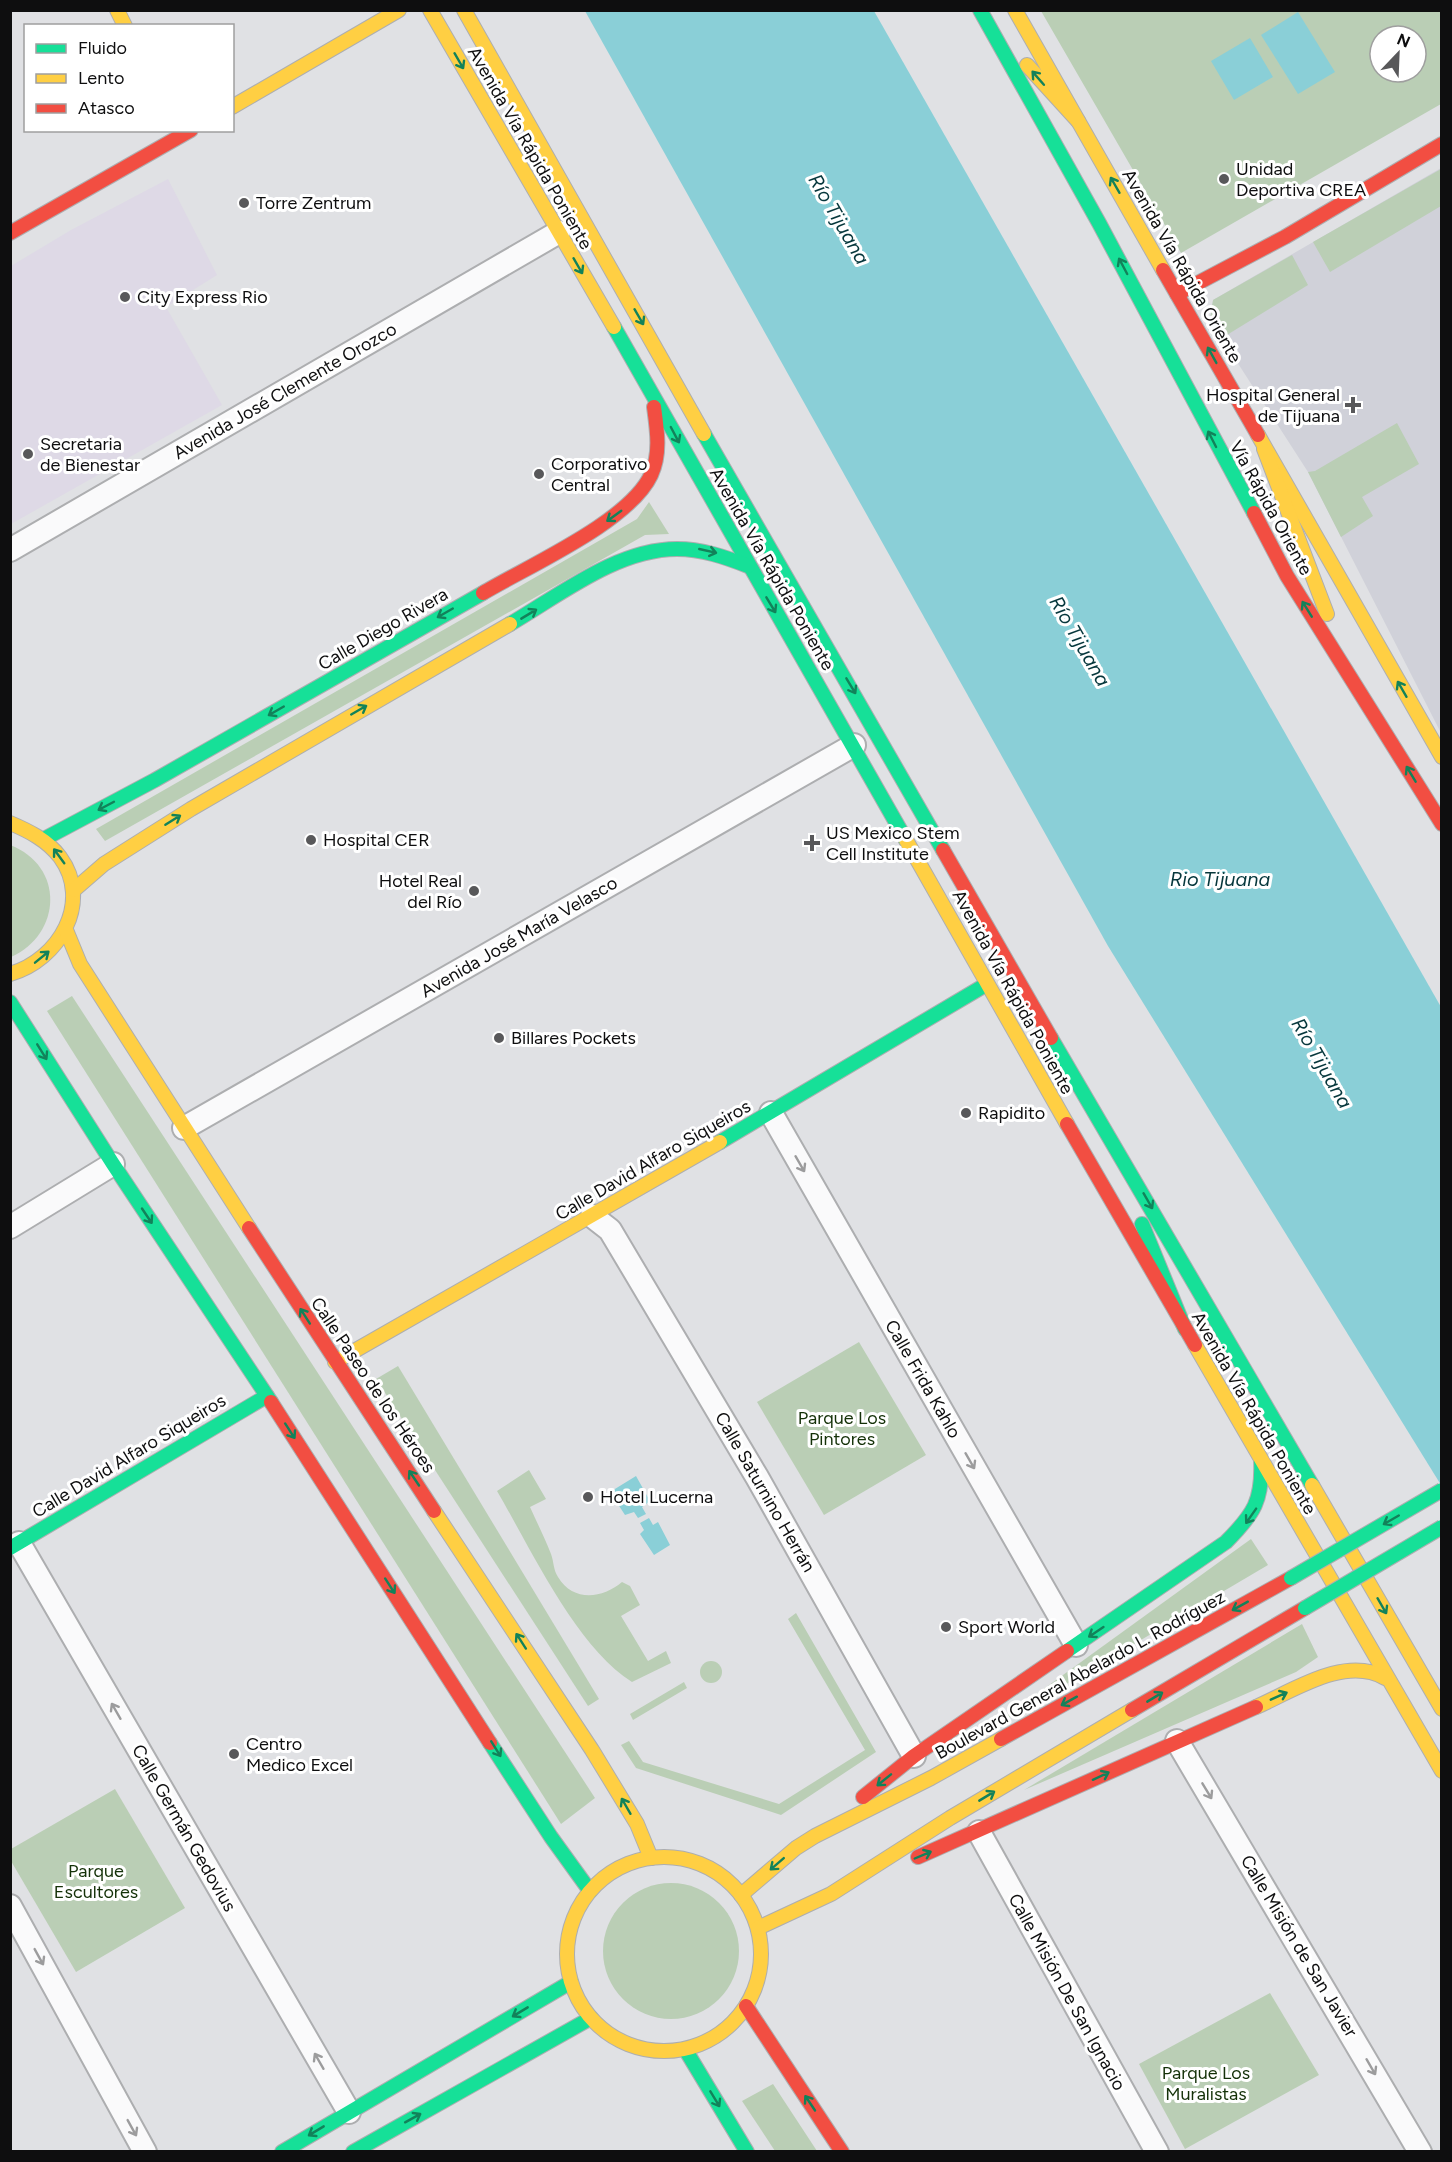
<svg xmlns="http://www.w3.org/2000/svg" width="1452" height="2162" viewBox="0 0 1452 2162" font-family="Figtree,sans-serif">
<rect width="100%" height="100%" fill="#e0e1e4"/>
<path fill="#ded9e6" d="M168,179l49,96 -51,32 56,98 -211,119v-258l60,-36z"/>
<path fill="#d0d1d9" d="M1441,168v565l-133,-261 -98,-152 3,-20z"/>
<g fill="#baceb5" fill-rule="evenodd">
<path d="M1041,11h400v93l-260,149zM1380,36h36v36h-36z"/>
<path d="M1441,169v37l-111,66 -17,-30z"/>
<path d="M1292,255l16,30 -86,53 -12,-18 3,-20z"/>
<path d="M1397,423l22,41 -57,33 11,19 -32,21 -33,-65 7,-1z"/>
<path d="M649,502l20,32 -24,1 -540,306 -9,-12 541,-310z"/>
<path d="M10,845c55,21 52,89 1,112z"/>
<path d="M72,996l523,802 -34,26 -514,-813z"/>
<path d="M859,1342l67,113 -102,60 -67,-113z"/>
<path d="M398,1366l201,333 -11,7 -212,-327z"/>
<path d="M529,1470l17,29 -16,8c7,16 15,31 21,47 3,8 2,15 7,23 15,25 44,22 64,5l8,4 10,19 -19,11 27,45 18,-10 5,12 -39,19c-56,-35 -101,-133 -135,-191z"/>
<path d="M1251,1539l17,26 -288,170z"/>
<path d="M796,1613l80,139 -95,63 -145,-47 -15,-23 8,-4 14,21 136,42 86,-54 -77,-131z"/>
<path d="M1302,1624l16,33 -22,15 -272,118z"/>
<circle cx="711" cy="1672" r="11"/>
<path d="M684,1682l3,6 -54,32 -3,-6z"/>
<path d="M115,1789l70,119 -109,64 -65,-111v-12z"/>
<circle cx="671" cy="1951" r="68"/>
<path d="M1270,1993l49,82 -134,74 -46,-85z"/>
<path d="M773,2084l44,67h-42l-33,-50z"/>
</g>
<g fill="#8acfd7">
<path d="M585,11h289l567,996v478l-333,-539z"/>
<path d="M1298,12l37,60 -37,22 -37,-59z"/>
<path d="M1250,38l23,39 -39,23 -23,-39z"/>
<path d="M636,1476l14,25 -8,6 4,7 -8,4 -4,-6 -9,3 -15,-23z"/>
<path d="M649,1518l4,7 5,-3 12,23 -16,10 -14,-21 4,-4 -4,-7z"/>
</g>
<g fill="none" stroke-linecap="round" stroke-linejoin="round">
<g stroke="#adaeb0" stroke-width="26">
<g id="street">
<path d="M10,550l549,-318"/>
<path d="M771,1113l305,532"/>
<path d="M184,1128l670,-383"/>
<path d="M592,1216l18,14 147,247 157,279"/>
<path d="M10,1227l103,-63"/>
<path d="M19,1543l330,569"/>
<path d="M1177,1741l243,411"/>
<path d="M979,1832l178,320"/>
<path d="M10,1906l135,246"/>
</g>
</g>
<g stroke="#adaeb0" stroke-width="16">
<g id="fast">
<path d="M980,10l119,213 155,290"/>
<path d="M614,327l292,513"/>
<path d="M704,434l239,416"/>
<path d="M510,624c50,-29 107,-75 167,-75 25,0 48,8 71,17"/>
<path d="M44,839l111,-59 328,-187"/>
<path d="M10,1002l103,162 158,238"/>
<path d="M1051,1038l261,447"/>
<path d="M720,1142l267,-158"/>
<path d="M1142,1224l43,105"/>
<path d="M10,1548l257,-152"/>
<path d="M1067,1651l159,-109c28,-28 37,-42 35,-82"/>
<path d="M490,1743l61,94 39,54"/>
<path d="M685,2049l62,103"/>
<path d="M282,2152l289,-170"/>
<path d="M353,2152l238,-134"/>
</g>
</g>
<g stroke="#adaeb0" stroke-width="16">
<g id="slow">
<path d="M117,10l8,16"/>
<path d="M430,10l184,317"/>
<path d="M464,10l240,424"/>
<path d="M1015,10l148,260"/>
<path d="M1027,65l51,56"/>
<path d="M232,107l167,-97"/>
<path d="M1258,435l184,322"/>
<path d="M1264,449l63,165"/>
<path d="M10,823c19,8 37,17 50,34 33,45 -1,103 -50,117"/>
<path d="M906,840l161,284"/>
<path d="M74,890l30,-26 87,-55 319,-185"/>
<path d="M66,930l14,34 169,264"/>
<path d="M1195,1345l247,426"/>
<path d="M335,1362l385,-220"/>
<path d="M1312,1485l130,224"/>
<path d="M434,1511l158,239 45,74 14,34"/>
<path d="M1256,1707c37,-16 89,-52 129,-29"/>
<circle cx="664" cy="1954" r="97"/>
<path d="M741,1895l55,-47 19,-12 116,-58 70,-39"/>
<path d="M758,1928l73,-34 119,-76 182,-108"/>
</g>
</g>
<g stroke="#adaeb0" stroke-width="16">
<g id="jam">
<path d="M10,233l181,-103"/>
<path d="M1163,270l95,165"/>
<path d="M1177,294l108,-57 157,-93"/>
<path d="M1254,513l33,63 155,248"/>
<path d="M483,593c45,-27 146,-71 168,-118 10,-21 6,-46 3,-68"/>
<path d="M943,850l108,188"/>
<path d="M1067,1124l128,221"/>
<path d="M249,1228l185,283"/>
<path d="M271,1402l219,341"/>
<path d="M1132,1710l173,-102"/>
<path d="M1001,1739l290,-161"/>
<path d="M863,1797l51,-41 153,-105"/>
<path d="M918,1857l338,-150"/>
<path d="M746,2006l96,146"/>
</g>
</g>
<use href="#street" stroke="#fafafb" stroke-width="22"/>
<use href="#fast" stroke="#16e098" stroke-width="14"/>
<use href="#slow" stroke="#ffcf43" stroke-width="14"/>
<use href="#jam" stroke="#f24e42" stroke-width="14"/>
<g stroke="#adaeb0" stroke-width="16" stroke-linecap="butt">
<g id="fast-bridge">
<path d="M1291,1578l151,-88"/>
<path d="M1305,1608l137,-81"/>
</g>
</g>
<use href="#fast-bridge" stroke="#16e098" stroke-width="14"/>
</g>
<defs><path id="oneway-shaft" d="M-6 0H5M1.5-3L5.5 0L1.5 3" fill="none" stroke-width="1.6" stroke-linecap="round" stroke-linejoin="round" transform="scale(1.5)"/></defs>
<g stroke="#12825a">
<use href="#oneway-shaft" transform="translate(459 61) rotate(60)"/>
<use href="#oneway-shaft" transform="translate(1038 78) rotate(-131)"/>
<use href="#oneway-shaft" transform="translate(1115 185) rotate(-120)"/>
<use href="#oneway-shaft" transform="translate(578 266) rotate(60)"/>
<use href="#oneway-shaft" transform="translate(1123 266) rotate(-118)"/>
<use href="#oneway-shaft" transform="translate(639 317) rotate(60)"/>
<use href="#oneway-shaft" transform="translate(1212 355) rotate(-119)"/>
<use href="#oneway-shaft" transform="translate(675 435) rotate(62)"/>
<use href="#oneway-shaft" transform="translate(1212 439) rotate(-117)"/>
<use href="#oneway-shaft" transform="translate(614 516) rotate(144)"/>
<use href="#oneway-shaft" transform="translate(708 551) rotate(13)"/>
<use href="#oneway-shaft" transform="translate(771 605) rotate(59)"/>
<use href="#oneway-shaft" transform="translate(1307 609) rotate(-122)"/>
<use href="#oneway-shaft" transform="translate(445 613) rotate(150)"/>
<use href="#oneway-shaft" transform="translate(529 614) rotate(-31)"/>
<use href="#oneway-shaft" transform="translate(851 686) rotate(59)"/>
<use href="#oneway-shaft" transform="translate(1402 689) rotate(-120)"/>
<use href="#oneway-shaft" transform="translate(359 710) rotate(-30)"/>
<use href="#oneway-shaft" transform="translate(276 711) rotate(150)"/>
<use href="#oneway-shaft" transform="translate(1411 774) rotate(-121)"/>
<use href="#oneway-shaft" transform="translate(106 806) rotate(152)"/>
<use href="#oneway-shaft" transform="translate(173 820) rotate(-32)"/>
<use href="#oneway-shaft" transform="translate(59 856) rotate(-126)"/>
<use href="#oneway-shaft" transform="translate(42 957) rotate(-39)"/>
<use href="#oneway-shaft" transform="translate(42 1052) rotate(58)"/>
<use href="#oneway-shaft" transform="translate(1148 1201) rotate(60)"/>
<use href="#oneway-shaft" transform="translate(147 1216) rotate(56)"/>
<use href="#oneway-shaft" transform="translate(305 1316) rotate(-123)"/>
<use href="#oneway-shaft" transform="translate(290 1431) rotate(57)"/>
<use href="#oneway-shaft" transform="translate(414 1478) rotate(-124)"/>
<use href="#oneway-shaft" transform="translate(1251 1516) rotate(125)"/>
<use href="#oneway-shaft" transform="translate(1391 1520) rotate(150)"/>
<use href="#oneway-shaft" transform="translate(390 1586) rotate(57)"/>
<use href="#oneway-shaft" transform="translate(1240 1606) rotate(151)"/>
<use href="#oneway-shaft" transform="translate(1382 1606) rotate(60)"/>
<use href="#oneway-shaft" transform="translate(1096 1632) rotate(146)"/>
<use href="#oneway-shaft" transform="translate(521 1641) rotate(-123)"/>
<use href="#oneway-shaft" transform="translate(1279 1696) rotate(-24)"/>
<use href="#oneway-shaft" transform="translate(1155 1697) rotate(-31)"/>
<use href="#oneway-shaft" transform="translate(1069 1701) rotate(151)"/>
<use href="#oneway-shaft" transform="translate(496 1749) rotate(58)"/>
<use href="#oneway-shaft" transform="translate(1101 1776) rotate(-25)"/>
<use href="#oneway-shaft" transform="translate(884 1780) rotate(141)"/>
<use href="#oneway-shaft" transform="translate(987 1796) rotate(-31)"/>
<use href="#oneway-shaft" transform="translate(626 1806) rotate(-120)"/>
<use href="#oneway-shaft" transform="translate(923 1855) rotate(-23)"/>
<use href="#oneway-shaft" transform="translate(777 1864) rotate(139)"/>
<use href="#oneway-shaft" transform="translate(520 2012) rotate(149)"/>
<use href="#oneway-shaft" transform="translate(715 2099) rotate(59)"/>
<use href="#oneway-shaft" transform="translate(810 2103) rotate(-124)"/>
<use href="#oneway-shaft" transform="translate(413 2118) rotate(-29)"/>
<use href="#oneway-shaft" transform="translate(316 2131) rotate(149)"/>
</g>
<g stroke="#9c9c9d">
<use href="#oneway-shaft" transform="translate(800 1164) rotate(60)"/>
<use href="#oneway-shaft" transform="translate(970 1461) rotate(60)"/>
<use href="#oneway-shaft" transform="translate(116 1711) rotate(-120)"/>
<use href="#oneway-shaft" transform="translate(1207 1791) rotate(59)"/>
<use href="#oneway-shaft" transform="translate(39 1957) rotate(61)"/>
<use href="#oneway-shaft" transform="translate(319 2061) rotate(-120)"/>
<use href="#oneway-shaft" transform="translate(1371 2067) rotate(60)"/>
<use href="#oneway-shaft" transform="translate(132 2128) rotate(61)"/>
</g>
<g fill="#58585a" stroke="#fff" stroke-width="2">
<circle cx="1224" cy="179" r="6"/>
<circle cx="244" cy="203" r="6"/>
<circle cx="125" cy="297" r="6"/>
<path d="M1350 396h6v6h6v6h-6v6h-6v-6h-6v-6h6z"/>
<circle cx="28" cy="454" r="6"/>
<circle cx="539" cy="474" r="6"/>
<circle cx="311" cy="840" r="6"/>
<path d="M809 834h6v6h6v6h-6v6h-6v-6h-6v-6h6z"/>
<circle cx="474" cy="891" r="6"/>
<circle cx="499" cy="1038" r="6"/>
<circle cx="966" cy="1113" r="6"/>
<circle cx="588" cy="1497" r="6"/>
<circle cx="946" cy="1627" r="6"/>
<circle cx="234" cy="1754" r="6"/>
</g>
<g text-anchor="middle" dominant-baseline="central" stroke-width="6" stroke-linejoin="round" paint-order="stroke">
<g font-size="18" fill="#0e0e0f" stroke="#fff">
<text transform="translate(530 148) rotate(60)">Avenida Vía Rápida Poniente</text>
<text transform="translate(1182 266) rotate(60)">Avenida Vía Rápida Oriente</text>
<text transform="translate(285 391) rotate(-30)">Avenida José Clemente Orozco</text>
<text transform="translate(1271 508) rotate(61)">Vía Rápida Oriente</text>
<text transform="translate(772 569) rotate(60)">Avenida Vía Rápida Poniente</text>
<text transform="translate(383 629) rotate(-30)">Calle Diego Rivera</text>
<text transform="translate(519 937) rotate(-30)">Avenida José María Velasco</text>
<text transform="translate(1013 992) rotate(61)">Avenida Vía Rápida Poniente</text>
<text transform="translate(653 1160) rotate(-30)">Calle David Alfaro Siqueiros</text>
<text transform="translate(923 1379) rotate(60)">Calle Frida Kahlo</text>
<text transform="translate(373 1385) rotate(56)">Calle Paseo de los Héroes</text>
<text transform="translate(1254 1413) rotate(60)">Avenida Vía Rápida Poniente</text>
<text transform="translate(129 1456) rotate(-31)">Calle David Alfaro Siqueiros</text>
<text transform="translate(765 1492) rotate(60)">Calle Saturnino Herrán</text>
<text transform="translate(1080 1675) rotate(-29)">Boulevard General Abelardo L. Rodríguez</text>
<text transform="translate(184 1828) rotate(60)">Calle Germán Gedovius</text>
<text transform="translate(1299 1946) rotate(59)">Calle Misión de San Javier</text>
<text transform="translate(1067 1992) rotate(61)">Calle Misión De San Ignacio</text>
</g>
<g font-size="18" fill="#0e0e0f" stroke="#fff" text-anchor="start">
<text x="1236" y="169">Unidad<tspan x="1236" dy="21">Deportiva CREA</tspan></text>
<text x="256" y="203">Torre Zentrum</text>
<text x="137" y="297">City Express Rio</text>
<text x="1340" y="395" text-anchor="end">Hospital General<tspan x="1340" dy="21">de Tijuana</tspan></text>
<text x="40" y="444">Secretaria<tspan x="40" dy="21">de Bienestar</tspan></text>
<text x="551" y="464">Corporativo<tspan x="551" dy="21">Central</tspan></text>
<text x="826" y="833">US Mexico Stem<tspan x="826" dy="21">Cell Institute</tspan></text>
<text x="323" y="840">Hospital CER</text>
<text x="462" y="881" text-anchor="end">Hotel Real<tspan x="462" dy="21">del Río</tspan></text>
<text x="511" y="1038">Billares Pockets</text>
<text x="978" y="1113">Rapidito</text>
<text x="600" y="1497">Hotel Lucerna</text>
<text x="958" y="1627">Sport World</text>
<text x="246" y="1744">Centro<tspan x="246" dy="21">Medico Excel</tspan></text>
</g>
<g font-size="18" fill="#143108" stroke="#fff">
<text x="842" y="1418">Parque Los<tspan x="842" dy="21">Pintores</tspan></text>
<text x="96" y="1871">Parque<tspan x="96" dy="21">Escultores</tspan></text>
<text x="1206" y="2073">Parque Los<tspan x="1206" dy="21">Muralistas</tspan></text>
</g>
<g font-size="20" font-style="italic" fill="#06373c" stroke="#fff">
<text transform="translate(839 219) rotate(60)">Río Tijuana</text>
<text transform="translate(1080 641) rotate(60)">Río Tijuana</text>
<text x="1220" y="879">Rio Tijuana</text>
<text transform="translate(1322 1063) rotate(60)">Río Tijuana</text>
</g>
</g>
<rect width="1452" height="2162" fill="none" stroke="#0e0e0f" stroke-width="24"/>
<rect x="24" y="24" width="210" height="108" fill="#ffffff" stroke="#9f9f9f" stroke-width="1.5"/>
<rect x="36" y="44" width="30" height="9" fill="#16e098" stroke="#9f9f9f" stroke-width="1.5"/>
<text x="78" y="54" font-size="18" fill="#0e0e0f">Fluido</text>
<rect x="36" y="74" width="30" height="9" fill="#ffcf43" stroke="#9f9f9f" stroke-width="1.5"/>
<text x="78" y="84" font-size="18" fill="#0e0e0f">Lento</text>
<rect x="36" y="104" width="30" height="9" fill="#f24e42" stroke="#9f9f9f" stroke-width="1.5"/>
<text x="78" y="114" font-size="18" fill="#0e0e0f">Atasco</text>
<g transform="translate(1398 54) rotate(23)"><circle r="28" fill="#ffffff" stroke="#9f9f9f" stroke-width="1.5"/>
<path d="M0-4.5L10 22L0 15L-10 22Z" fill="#58585a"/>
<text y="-9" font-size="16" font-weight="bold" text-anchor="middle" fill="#0e0e0f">N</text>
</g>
</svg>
